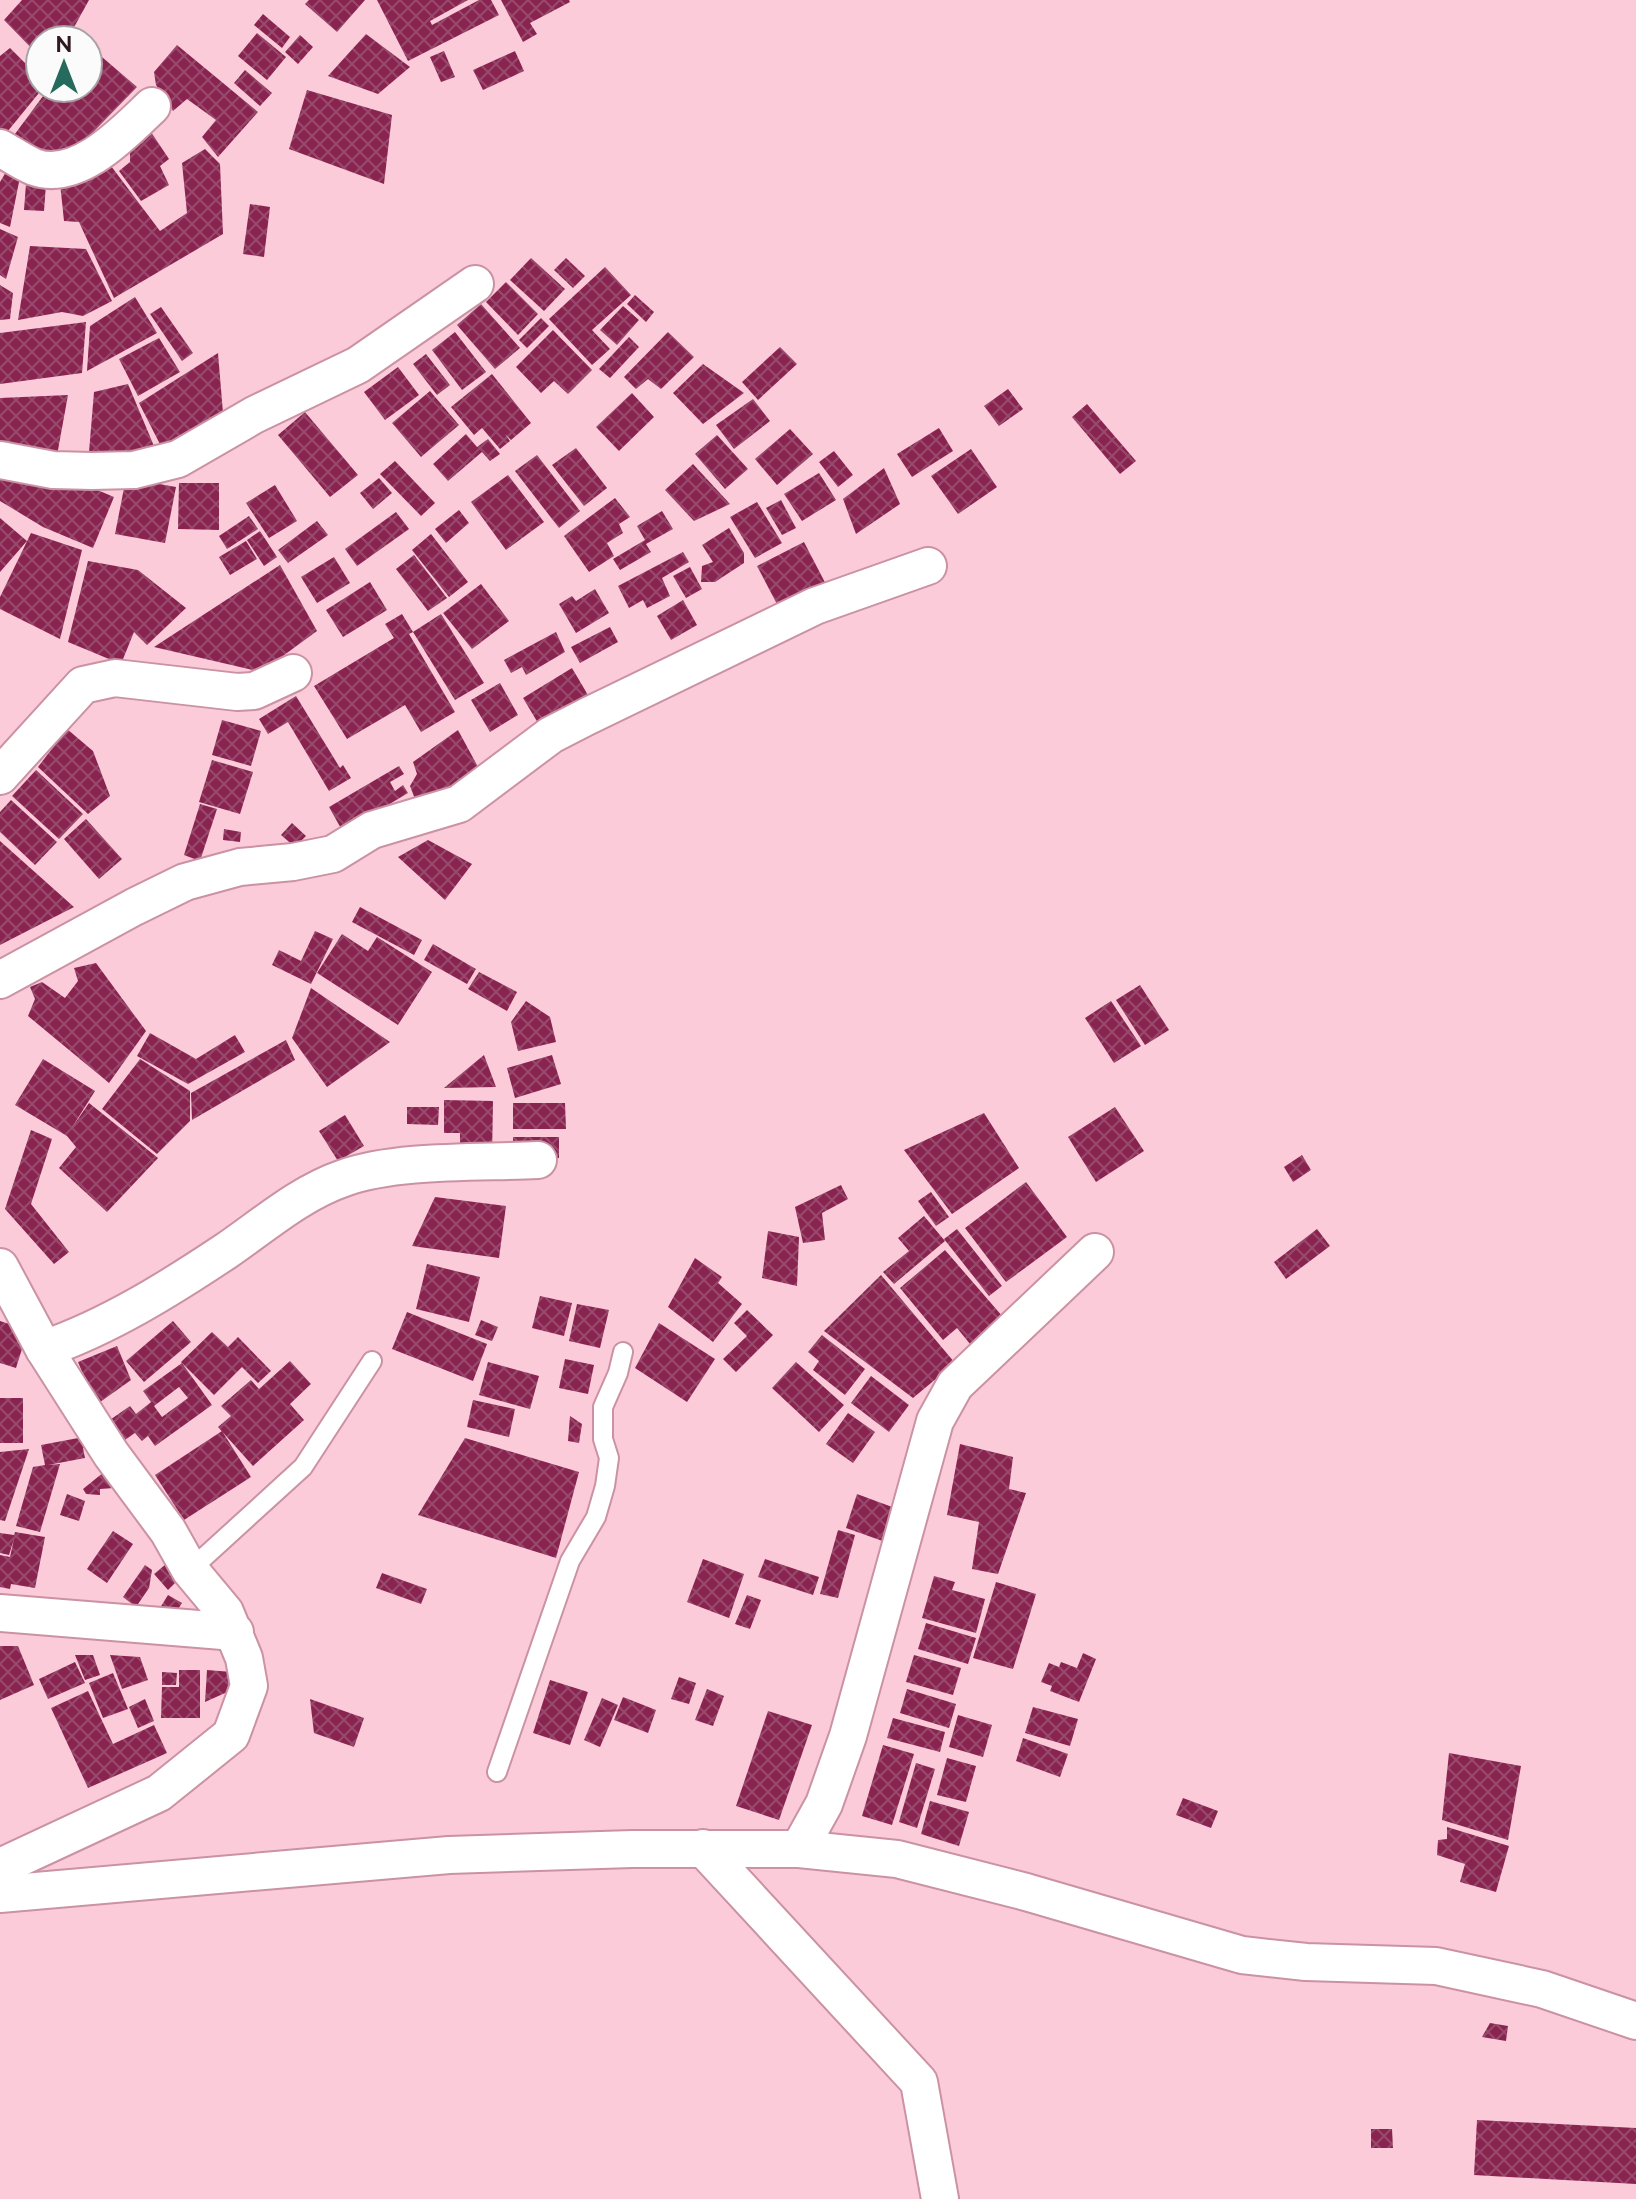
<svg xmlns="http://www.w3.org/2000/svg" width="1636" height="2199" viewBox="0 0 1636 2199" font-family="Raleway,sans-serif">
<defs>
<pattern id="building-cross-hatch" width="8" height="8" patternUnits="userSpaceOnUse" patternTransform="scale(2)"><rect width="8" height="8" fill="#892450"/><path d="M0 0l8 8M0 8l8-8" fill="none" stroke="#974a6b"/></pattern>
</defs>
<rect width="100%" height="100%" fill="#fbcbd9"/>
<g fill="url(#building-cross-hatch)" fill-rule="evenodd">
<path d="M22,0h67l-22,40h-27v17l-36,-37z"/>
<path d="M309,0h56l-28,32 -32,-28z"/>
<path d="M377,0h91l-38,21 2,4 47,-25h12l8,15 -91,46z"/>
<path d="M501,0h68l1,2 -40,21 7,11 -14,8z"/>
<path d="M263,14l27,23 -8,11 -28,-23z"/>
<path d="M257,33l29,24 -19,23 -29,-24z"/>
<path d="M366,34l44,33 -32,27 -50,-18z"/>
<path d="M300,35l13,12 -15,17 -13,-12z"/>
<path d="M88,45l49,42 -68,70 -60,-15 40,-54h39z"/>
<path d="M177,45l81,67 -40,45 -16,-20 14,-17 -29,-21 -14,12 -17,-26 -2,-13z"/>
<path d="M10,48l30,30v10h3l-40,49 -3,-2v-79z"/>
<path d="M444,51l11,26 -14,5 -11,-25z"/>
<path d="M515,51l9,20 -41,19 -10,-20z"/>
<path d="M245,70l27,23 -12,13 -26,-23z"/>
<path d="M307,90l85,25 -8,69 -95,-35z"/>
<path d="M149,129l20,30 -9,7 9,19 -28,16 -22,-30 11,-9v-22z"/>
<path d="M205,149l15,15 3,70 -109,64 -35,-76 -15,-1 -4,-38 48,-21 52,69 27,-18 -5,-50z"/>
<path d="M6,172l14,5 -10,50 -10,-4v-41z"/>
<path d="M26,184l20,1 -2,26 -20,-1z"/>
<path d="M250,204l20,3 -6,50 -21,-3z"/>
<path d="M0,229l18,8 -12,42 -6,-4z"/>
<path d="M30,246l56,3 26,52 -29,15 -21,-4 -44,8z"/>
<path d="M531,258l34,31 -21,22 -34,-31z"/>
<path d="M566,258l19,18 -12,12 -19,-18z"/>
<path d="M605,267l26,28 -39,35 18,19 -18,16 -43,-46z"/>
<path d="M506,282l32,32 -20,21 -32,-33z"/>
<path d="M0,285l13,8 -3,26 -10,1z"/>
<path d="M635,295l19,17 -8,10 -19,-18z"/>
<path d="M135,297l22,36 -70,38 3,-45z"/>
<path d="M481,304l39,44 -25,21 -38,-44z"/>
<path d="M623,306l16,14 -22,25 -17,-15z"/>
<path d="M161,307l32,46 -11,8 -32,-47z"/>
<path d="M541,318l8,8 -22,22 -8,-8z"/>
<path d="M86,322l-4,51 -82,11v-51z"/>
<path d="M553,330l39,40 -24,24 -14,-13 -13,12 -25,-26z"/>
<path d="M455,332l31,40 -24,18 -30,-40z"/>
<path d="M668,332l26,25 -33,32 -13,-10 -12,10 -12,-12z"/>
<path d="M629,337l10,10 -29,31 -11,-9z"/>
<path d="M159,338l21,34 -42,24 -19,-37z"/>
<path d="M780,347l17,17 -39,36 -16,-18z"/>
<path d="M218,353l6,72 -58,31 -27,-53z"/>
<path d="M426,354l24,31 -13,10 -24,-31z"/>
<path d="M703,364l41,29 -41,31 -30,-31z"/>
<path d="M398,367l21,28 -34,25 -21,-28z"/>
<path d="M492,374l39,49 -20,17 -6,-6 5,7 -10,8 -18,-21 -8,7 -23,-28z"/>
<path d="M128,384l31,74 -71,6 6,-72z"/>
<path d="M1008,389l15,20 -24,17 -15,-20z"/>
<path d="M430,391l29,34 -38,32 -29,-34z"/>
<path d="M632,393l22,24 -35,34 -23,-24z"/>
<path d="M68,395l-12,66 -56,-7v-56z"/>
<path d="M753,399l17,22 -36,28 -18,-24z"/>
<path d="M1087,404l49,57 -16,13 -48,-57z"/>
<path d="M305,412l53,63 -28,22 -52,-62z"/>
<path d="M939,428l14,23 -41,26 -15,-23z"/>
<path d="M790,429l23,25 -36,31 -22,-26z"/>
<path d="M466,434l11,13 11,-8 12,15 -10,7 -8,-9 -34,29 -15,-17z"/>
<path d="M717,435l31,34 -23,20 -30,-35z"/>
<path d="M576,448l31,40 -23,18 -32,-41z"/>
<path d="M971,449l26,38 -39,27 -27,-38z"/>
<path d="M834,451l19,24 -15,12 -19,-25z"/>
<path d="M537,455l43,56 -21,17 -44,-57z"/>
<path d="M395,461l40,42 -14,13 -41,-42z"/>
<path d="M693,464l37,40 -36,17 -29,-31z"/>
<path d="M884,468l16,36 -44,30 -13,-35z"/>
<path d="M0,469l64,7 50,21 -21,51 -50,-21 -43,-26z"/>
<path d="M819,473l17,27 -34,21 -18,-27z"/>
<path d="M508,475l36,47 -38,28 -35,-48z"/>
<path d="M126,478l50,9 -11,56 -50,-9z"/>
<path d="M379,478l13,15 -19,16 -13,-16z"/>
<path d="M179,483h40v47l-41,-1z"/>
<path d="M275,485l22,36 -28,17 -23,-35z"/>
<path d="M615,498l15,19 -11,7 4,9 -16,10 7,13 -25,16 -25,-36z"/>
<path d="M781,500l15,28 -14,7 -16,-27z"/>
<path d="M757,502l25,41 -27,15 -25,-41z"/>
<path d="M459,510l10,13 -23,20 -11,-14z"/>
<path d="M662,511l11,18 -27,15 5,8 -31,18 -7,-11 32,-19 -8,-14z"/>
<path d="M396,512l13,17 -52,37 -12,-17z"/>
<path d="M249,516l9,13 -31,20 -8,-13z"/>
<path d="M0,518l27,23 -27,31z"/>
<path d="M317,521l11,14 -40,28 -10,-13z"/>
<path d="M729,528l15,25v10l-29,19h-14l1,-16 11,-4 -11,-17z"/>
<path d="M260,531l17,26 -13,9 -17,-26z"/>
<path d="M31,533l51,17 -22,89 -60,-30v-12z"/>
<path d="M431,534l37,48 -19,15 -37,-47z"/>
<path d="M246,541l11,18 -27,16 -11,-18z"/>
<path d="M804,542l27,52 -52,14 -22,-42z"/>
<path d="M683,552l6,10 -27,16 8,18 -23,12 -4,-8 -14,8 -11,-22z"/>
<path d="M414,555l33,43 -19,13 -32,-42z"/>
<path d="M334,557l16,26 -33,20 -16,-26z"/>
<path d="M88,561l50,9 48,38 -39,37 -13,-13 -13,32 -53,-22z"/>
<path d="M280,565l37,66 -56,41 -107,-25z"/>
<path d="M690,567l12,22 -16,9 -13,-22z"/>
<path d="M370,582l17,28 -44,27 -17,-27z"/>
<path d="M481,584l28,37 -37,28 -29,-36z"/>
<path d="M595,589l14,24 -33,20 -17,-29 13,-8 4,5z"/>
<path d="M683,600l14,25 -26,15 -14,-24z"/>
<path d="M402,614l11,18 -4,2 46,78 -34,20 -16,-27 -58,34 -33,-53 80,-48 -9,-14z"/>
<path d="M441,614l43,69 -29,17 -42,-68z"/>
<path d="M610,627l8,15 -38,21 -9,-16z"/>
<path d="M556,632l9,20 -39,23 -4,-8 -11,6 -7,-13z"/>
<path d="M572,668l23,39 -17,10 -7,-14 -33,20 -15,-25z"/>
<path d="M500,683l18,32 -28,17 -19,-32z"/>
<path d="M296,696l44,72 3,-3 8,13 -22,13 -41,-69 -20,12 -9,-15z"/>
<path d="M222,720l39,11 -10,35 -39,-11z"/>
<path d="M67,729l26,22 17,45 -22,18 -50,-47z"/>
<path d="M458,730l26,48 -67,26 -7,-18 7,-12 -4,-12z"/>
<path d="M212,760l41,12 -13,42 -41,-12z"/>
<path d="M399,766l5,8 -14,8 5,9 8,-6 5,8 -65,39 -14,-25z"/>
<path d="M36,770l47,44 -24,25 -47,-43z"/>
<path d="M11,800l46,42 -22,23 -35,-33v-20z"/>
<path d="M200,804l17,5 -17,52 -16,-6z"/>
<path d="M86,819l36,40 -23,20 -35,-40z"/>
<path d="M292,823l14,13 -11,11 -14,-12z"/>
<path d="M224,829l17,3 -1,10 -17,-2z"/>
<path d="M428,840l44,24 -27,36 -47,-43z"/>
<path d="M0,841l74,66 -74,38z"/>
<path d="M360,907l62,33 -8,15 -62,-33z"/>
<path d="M315,931l18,8 -22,45 -39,-19 7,-15 22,11z"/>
<path d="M342,934l26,17 9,-14 55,35 -34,53 -81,-52z"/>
<path d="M433,944l43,25 -9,15 -43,-24z"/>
<path d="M96,963l50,68 -37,52 -81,-67 7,-17 -5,-12 12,-5 23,16 13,-17 -4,-13z"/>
<path d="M479,972l38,20 -10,19 -39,-22z"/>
<path d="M1140,985l29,45 -24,15 -29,-45z"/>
<path d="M311,988l79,54 -63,45 -35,-49z"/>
<path d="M526,1001l24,16 6,25 -38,9 -7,-29z"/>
<path d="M1111,1001l30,45 -27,17 -29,-45z"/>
<path d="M150,1033l46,26 39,-24 10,17 -57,32 -51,-28z"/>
<path d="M286,1040l9,20 -103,60 -1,-27z"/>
<path d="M484,1055l12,32 -52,1z"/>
<path d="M552,1055l9,29 -46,14 -8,-30z"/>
<path d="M43,1059l52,32 -24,38 18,-26 69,55 -51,54 -48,-44 17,-21 -9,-11 -52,-31z"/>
<path d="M140,1059l50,32v30l-33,33 -55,-45z"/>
<path d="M444,1100l49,1 -1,57h-32v-25h-16z"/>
<path d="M513,1103h52l1,26h-53z"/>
<path d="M407,1107h32l-1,18 -31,-1z"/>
<path d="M1115,1107l29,44 -48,31 -28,-45z"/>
<path d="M984,1113l35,55 -67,46 -48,-64z"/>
<path d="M345,1115l19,31 -26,15 -19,-30z"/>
<path d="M31,1130l21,9 -21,65 38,48 -15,12 -49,-55z"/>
<rect x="513" y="1137" width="46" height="21"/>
<path d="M1302,1155l9,15 -18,12 -9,-15z"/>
<path d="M1026,1182l41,55 -61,45 -41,-54z"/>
<path d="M841,1185l7,14 -26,14 3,27 -22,3 -8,-36z"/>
<path d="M931,1192l18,25 -13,9 -18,-25z"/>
<path d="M435,1197l71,9 -7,52 -87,-12z"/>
<path d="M924,1216l21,25 -51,43 -11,-12 26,-21 -11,-13z"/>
<path d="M957,1229l45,57 -13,10 -45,-57z"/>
<path d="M1317,1229l13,17 -44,33 -12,-17z"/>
<path d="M768,1231l31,6 -2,49 -35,-8z"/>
<path d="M945,1250l58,67 -33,27 -13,-16 -14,12 -43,-52z"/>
<path d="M695,1258l27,19 -4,6 24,21 -29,38 -45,-35z"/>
<path d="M427,1264l53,13 -11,45 -53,-13z"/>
<path d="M881,1275l74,88 -42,35 -89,-67z"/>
<path d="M540,1296l32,7 -8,33 -32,-8z"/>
<path d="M577,1304l32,6 -9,38 -31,-7z"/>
<path d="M747,1310l26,25 -37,37 -13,-13 24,-23 -13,-13z"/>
<path d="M407,1312l80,32 -14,37 -81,-32z"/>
<path d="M481,1320l17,7 -6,14 -17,-6z"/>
<path d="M0,1321l28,9 -12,38 -16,-5z"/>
<path d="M173,1321l18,21 -47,40 -18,-21z"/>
<path d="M659,1323l56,36 -28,43 -52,-34z"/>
<path d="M212,1332l16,15 10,-10 33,34 -13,12 -16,-16 -28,28 -33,-33z"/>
<path d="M822,1335l43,34 -20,26 -32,-25 6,-9 -11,-9z"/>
<path d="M117,1346l14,34 -35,25 -18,-43z"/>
<path d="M565,1359l29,6 -6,29 -29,-6z"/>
<path d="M290,1361l21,23 -21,20 14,16 -51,46 -35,-39 13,-11 -10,-10 30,-26 8,9z"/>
<path d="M488,1362l51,14 -9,33 -51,-14z"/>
<path d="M796,1362l48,43 -25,27 -47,-44z"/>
<path d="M182,1363l30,42 -57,41 -7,-10 -6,5 -7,-8 -16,11 -15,-20 26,-18 6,8 15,-12 -8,-11zM179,1387l9,11 -26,19 -8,-11z"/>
<path d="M871,1376l38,29 -20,27 -38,-29z"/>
<rect x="0" y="1398" width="23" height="45"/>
<path d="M473,1400l42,9 -6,28 -42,-10z"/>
<path d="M848,1413l27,19 -22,31 -27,-19z"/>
<path d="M570,1416l12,8 -3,19 -11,-2z"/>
<path d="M222,1431l29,46 -67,43 -29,-45z"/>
<path d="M89,1436l2,11 -8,1 2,10 -37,7 12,-1 -20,68 -24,-6 17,-59 12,-2 -4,-20z"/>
<path d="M465,1438l114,34 -23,86 -138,-43z"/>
<path d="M960,1444l53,13 -4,32 17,4 -28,81 -26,-5 7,-47 -32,-7z"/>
<path d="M29,1449l-24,72 -5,-1v-68z"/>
<path d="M104,1472l10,16 -14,1v6l-14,-1 -3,-5z"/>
<path d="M67,1494l18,7 -6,20 -19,-6z"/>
<path d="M857,1494l46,17 -12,33 -45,-16z"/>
<path d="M838,1530l17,5 -17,63 -18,-4z"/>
<path d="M113,1531l20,13 -26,39 -20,-14z"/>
<path d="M15,1532l30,5 -10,51 -24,-4 -1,5 -10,-2v-32l10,2 4,-18 -5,16 -9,-2v-20l14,2z"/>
<path d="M703,1559l41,15 -15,44 -42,-16z"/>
<path d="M765,1559l54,18 -6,18 -55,-18z"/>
<path d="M166,1564l13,15 -11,11 -14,-16z"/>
<path d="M145,1565l7,5 -3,18 -13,19 -13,-10z"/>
<path d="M382,1573l45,16 -6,15 -45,-16z"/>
<path d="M934,1576l21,6 -3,8 33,9 -9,34 -54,-15z"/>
<path d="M996,1582l40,12 -23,75 -40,-11z"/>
<path d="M168,1595l14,8 -13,21 -14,-8z"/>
<path d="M747,1595l14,5 -11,29 -15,-5z"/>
<path d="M926,1623l50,15 -8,26 -50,-15z"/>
<path d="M0,1646h18l16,39 -34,15z"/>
<path d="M1083,1653l13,6 -17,43 -29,-11 2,-5 -11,-4 8,-19 10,4 2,-5 16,6z"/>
<path d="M75,1655h18l7,20 -15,5z"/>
<path d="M110,1655l30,2 8,23 -26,9z"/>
<path d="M914,1655l47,13 -8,27 -47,-13z"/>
<path d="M75,1662l10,21 -37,16 -9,-20z"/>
<path d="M179,1670h21v48h-39l1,-31h17z"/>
<path d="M207,1670l25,2 2,17 -29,13z"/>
<path d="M162,1672l15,1 -1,12h-14z"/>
<path d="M113,1673l15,36 -25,9 -14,-35z"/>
<path d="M679,1677l17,6 -7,21 -18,-5z"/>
<path d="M550,1680l38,12 -18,53 -37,-12z"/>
<path d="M707,1689l17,7 -11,30 -18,-6z"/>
<path d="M907,1689l49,15 -7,24 -49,-15z"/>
<path d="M88,1691l25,53 41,-19 13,28 -79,35 -37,-80z"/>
<path d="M623,1697l33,13 -8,23 -34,-13z"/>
<path d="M602,1698l16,7 -18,42 -16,-7z"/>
<path d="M145,1699l9,22 -16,7 -9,-21z"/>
<path d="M310,1699l54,19 -10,29 -40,-14z"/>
<path d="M1033,1707l45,12 -8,27 -45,-13z"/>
<path d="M768,1711l44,14 -33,95 -43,-14z"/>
<path d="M958,1715l34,10 -9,32 -34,-10z"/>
<path d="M893,1718l52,14 -5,20 -53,-14z"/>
<path d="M1023,1738l45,16 -8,23 -44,-16z"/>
<path d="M883,1745l31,9 -22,71 -30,-9z"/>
<path d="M1449,1753l72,13 -13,74 -66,-20z"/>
<path d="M947,1758l29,8 -10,36 -29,-7z"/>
<path d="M916,1763l19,6 -18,59 -18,-6z"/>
<path d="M1183,1798l35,13 -7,17 -35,-13z"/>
<path d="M930,1801l39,11 -10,34 -38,-12z"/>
<path d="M1447,1827l62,19 -13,46 -36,-10 5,-18 -28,-9 1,-15 9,-1z"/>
<path d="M1490,2023l18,3 -2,15 -24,-4z"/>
<path d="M1477,2120l159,8v56l-162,-9z"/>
<path d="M1371,2129h21l1,19h-22z"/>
</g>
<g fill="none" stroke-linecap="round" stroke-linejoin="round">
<g stroke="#ca92a3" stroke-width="22">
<g id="lane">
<path d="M190,1570l113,-103 69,-106"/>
<path d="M497,1772l73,-211 26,-44 9,-31 4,-28 -6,-19v-32l15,-34 5,-21"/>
</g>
</g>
<g stroke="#ca92a3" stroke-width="40">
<g id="street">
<path d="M0,148c11,6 22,14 34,19 43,16 90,-34 118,-61"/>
<path d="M0,460l53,10 39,1 42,-1 44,-11 76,-44 104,-50 117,-81"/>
<path d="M0,776l83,-91 32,-7 122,14 17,-1 39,-18"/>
<path d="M0,980l134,-73 51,-25 55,-15 53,-5 40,-8 39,-24 87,-26 92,-69 37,-19 227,-110 113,-40"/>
<path d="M0,1267l44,82 67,105 57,77 22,39 35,42 19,46 5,28 -18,49 -72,58 -159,74"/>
<path d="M44,1349c64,-22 125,-60 182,-98 38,-26 74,-58 118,-73 53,-19 137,-15 194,-18"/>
<path d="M0,1613l235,19"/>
<path d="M703,1848l216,234 21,117"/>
<path d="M799,1849l25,-45 24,-68 87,-315 20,-36 140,-133"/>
<path d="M0,1894l449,-39 183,-6h167l98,10 129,33 216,63 64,7 130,4 106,23 94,32"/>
</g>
</g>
<use href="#lane" stroke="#fff" stroke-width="18"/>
<use href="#street" stroke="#fff" stroke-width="36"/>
</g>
<g transform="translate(64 64)"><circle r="38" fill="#fbfbfb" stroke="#a9a1a4" stroke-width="2"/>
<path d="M0-6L14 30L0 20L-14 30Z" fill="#256a5d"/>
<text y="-12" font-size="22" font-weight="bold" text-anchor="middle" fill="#2f1a21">N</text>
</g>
</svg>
